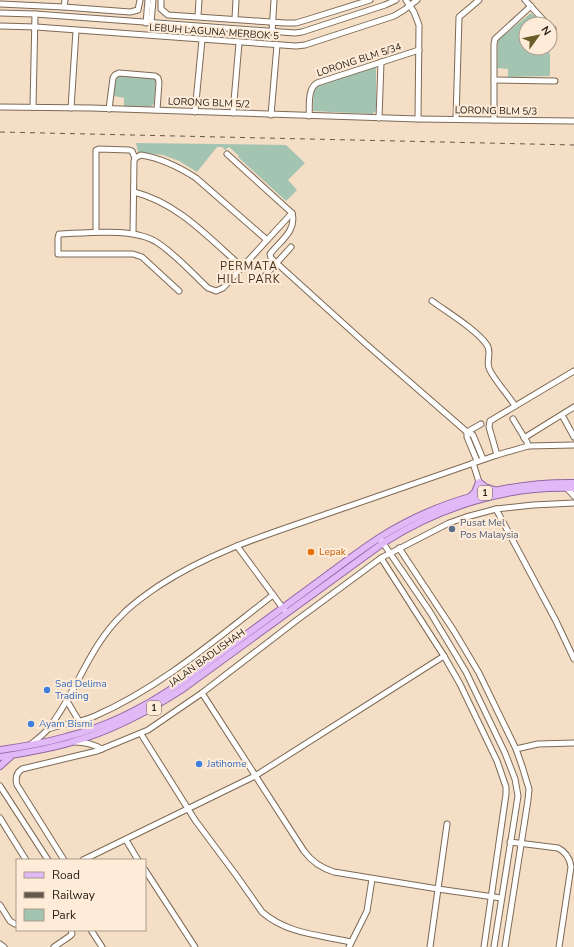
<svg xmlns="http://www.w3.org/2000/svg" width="574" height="947" viewBox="0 0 574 947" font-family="'Nunito Sans',sans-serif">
<rect width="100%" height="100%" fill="#f4dec6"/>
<g fill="#a4c4b2">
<path d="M531,13l12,11h-17v24h22l2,7v21l-42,1v-8l-11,-1 1,-28z"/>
<path d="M376,66v45l-4,3 -59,-3 1,-24z"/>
<path d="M119,76l37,3 -2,25 -4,3 -26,-1v-8l-10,-2 2,-17z"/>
<path d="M136,143l150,2 19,18 -17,17 9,10 -11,11 -48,-44 1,-1 -10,-9 -4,3 -3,-3h-5l-20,25 -18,-11 -16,-6 -25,-3z"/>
</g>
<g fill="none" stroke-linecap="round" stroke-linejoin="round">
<g stroke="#7d6a55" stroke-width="7">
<g id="minor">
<path d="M161,0v9l7,6 117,8h11l10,-3 64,-20"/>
<path d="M406,0l8,12 5,13 -1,94"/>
<path d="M525,0l22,24"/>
<path d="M0,4l64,3 66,5 8,-2 2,-10"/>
<path d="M64,7l1,-7"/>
<path d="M0,13l35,1 260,19 7,-1 83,-27 11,-5"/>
<path d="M198,16l1,-16"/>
<path d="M235,19l1,-19"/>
<path d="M146,23l2,-23"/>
<path d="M151,23l2,-23"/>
<path d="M0,26l36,1 260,19 9,-1 89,-29 10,-6 13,-10"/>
<path d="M550,27l3,2"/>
<path d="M272,32l2,-32"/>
<path d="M494,80l61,1"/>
<path d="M0,107l91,1 327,11 156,2"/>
<path d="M33,107l2,-93"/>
<path d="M71,108l5,-77"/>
<path d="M109,109l4,-31 2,-3 4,-2 36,3 3,2 1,4 -2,28"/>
<path d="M195,112l7,-72"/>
<path d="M233,113l6,-70"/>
<path d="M271,115l6,-70"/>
<path d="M309,116c1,-10 -2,-27 8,-33l102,-33"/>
<path d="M379,118l2,-56"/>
<path d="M456,119l3,-102 20,-17"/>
<path d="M494,120v-76l1,-5 36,-33"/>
<path d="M227,154l65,59c5,18 -12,28 -22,41l1,4 95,86 101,88 6,3 10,24"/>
<path d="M134,192c44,11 75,46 108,75"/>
<path d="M96,232v-82l3,-1 30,1 3,1 3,7"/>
<path d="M133,233l1,-72 1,-3 6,-3c20,3 38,12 55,23l71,62"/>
<path d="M263,278l28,-31"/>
<path d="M179,291l-37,-34 -9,-3h-75v-16l1,-4c28,-1 76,-7 99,9 18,12 34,30 50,45l8,3 7,-3 69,-75"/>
<path d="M432,301c15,11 45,29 55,44 5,7 -1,15 2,23 2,8 21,29 26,38"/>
<path d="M562,415l12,22"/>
<path d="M513,419l14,23 1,4"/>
<path d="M467,432v5l10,24"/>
<path d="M467,432l14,-8"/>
<path d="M524,438l50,-31"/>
<path d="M497,455l-8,-28 1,-6 84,-50"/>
<path d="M473,463l6,19"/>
<path d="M566,487l8,9"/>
<path d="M496,509l60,112 18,38"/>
<path d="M381,540l49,72 36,60 39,81 10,26 3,17 -24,151"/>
<path d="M237,546l48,65"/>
<path d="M399,548l55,83 25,42 37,76 6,17 7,23 -1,11 -23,147"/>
<path d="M381,558l63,98 16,28 37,77 9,26v7l-22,153"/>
<path d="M202,693l102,158c8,11 17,17 30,21l104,17 -8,58"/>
<path d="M67,701l12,20 8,10"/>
<path d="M48,729c15,-5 32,-6 47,-13 66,-29 121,-77 178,-121"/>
<path d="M141,734l54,86 41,55 26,37c25,22 58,23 89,30"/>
<path d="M75,742c11,0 18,2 27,7"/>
<path d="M30,745c6,-5 13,-10 18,-16 28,-35 41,-83 74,-114 11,-12 25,-21 38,-30 55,-36 116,-53 178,-75 53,-18 106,-37 159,-55l31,-9 46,-1"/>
<path d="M516,749l22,-5 36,-1"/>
<path d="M0,786l48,74"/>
<path d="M0,818l26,42"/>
<path d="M447,824l-9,65 63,9"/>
<path d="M126,840l12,20"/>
<path d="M510,842l48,6c8,4 12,11 13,19l-12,80"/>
<path d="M64,860l-47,-75c-2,-7 -1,-12 5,-16l75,-18 51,-21 54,-37 95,-73 84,-62 68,-35 17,-6 30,-8 37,-4 41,-2"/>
<path d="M83,860l172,-84 189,-120"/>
<path d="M145,870l50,77"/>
<path d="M0,905l10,16 5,3h2"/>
<path d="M91,930l11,17"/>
<path d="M0,944l4,3"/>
<path d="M54,947l16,-11 2,-2 -1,-4"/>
<path d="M349,947l18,-36 5,-32"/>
</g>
</g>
<g stroke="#9366a5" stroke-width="8">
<g id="major">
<path d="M470,497l5,-5 4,-10 6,5 9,3"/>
<path d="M0,750c22,-3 44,-7 66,-13 41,-10 78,-29 113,-53 41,-30 83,-61 124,-91 25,-18 50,-38 76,-55 58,-37 127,-56 195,-55"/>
<path d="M0,757c24,-4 49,-8 72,-15 39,-11 75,-30 109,-52l202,-147c56,-36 124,-58 191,-55"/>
<path d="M0,766l10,-9"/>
</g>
</g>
<use href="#minor" stroke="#fff" stroke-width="5"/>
<use href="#major" stroke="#e0b9f6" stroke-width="6"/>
<path stroke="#62574a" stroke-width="1" stroke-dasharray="5 5" stroke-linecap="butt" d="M0,132l574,13"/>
</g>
<circle fill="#5c6f8a" stroke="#feecd9" stroke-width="1.5" cx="452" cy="529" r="4"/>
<circle fill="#e8710a" stroke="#feecd9" stroke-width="1.5" cx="311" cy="552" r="4"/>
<g fill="#3f7fe0" stroke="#feecd9" stroke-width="1.5">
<circle cx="47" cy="690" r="4"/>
<circle cx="31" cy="724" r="4"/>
<circle cx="199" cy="764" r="4"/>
</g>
<g text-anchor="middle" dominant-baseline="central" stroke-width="4" stroke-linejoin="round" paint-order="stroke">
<g fill="#feecd9" stroke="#695f53" stroke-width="1">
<rect x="478" y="486" width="14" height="14" rx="3"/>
<rect x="147" y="701" width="14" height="14" rx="3"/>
</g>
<g font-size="9" font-weight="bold" fill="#292219">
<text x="485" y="493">1</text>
<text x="154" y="708">1</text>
</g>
<g font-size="10" fill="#292219" stroke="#feecd9">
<text transform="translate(214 32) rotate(4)">LEBUH LAGUNA MERBOK 5</text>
<text transform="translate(359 60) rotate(-18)">LORONG BLM 5/34</text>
<text transform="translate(209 103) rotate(2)">LORONG BLM 5/2</text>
<text transform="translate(496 111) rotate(1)">LORONG BLM 5/3</text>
<text transform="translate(207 658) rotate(-36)">JALAN BADLISHAH</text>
</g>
<g font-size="10" fill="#4e5e75" stroke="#feecd9" text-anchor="start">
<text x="460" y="523">Pusat Mel<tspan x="460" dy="12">Pos Malaysia</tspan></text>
</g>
<g font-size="10" fill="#c56008" stroke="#feecd9" text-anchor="start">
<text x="319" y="552">Lepak</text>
</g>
<g font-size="10" fill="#366cbe" stroke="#feecd9" text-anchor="start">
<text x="55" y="684">Sad Delima<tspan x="55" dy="12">Trading</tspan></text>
<text x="39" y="724">Ayam Bismi</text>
<text x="207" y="764">Jatihome</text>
</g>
<g font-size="11" letter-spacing="1" fill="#3e2d1a" stroke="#feecd9">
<text x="249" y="266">PERMATA<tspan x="249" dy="13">HILL PARK</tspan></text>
</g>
</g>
<rect x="16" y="859" width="130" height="72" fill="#feecd9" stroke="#a99b8c"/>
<rect x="24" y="872" width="20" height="6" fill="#e0b9f6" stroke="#a99b8c"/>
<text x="52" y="879" font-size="12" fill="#292219">Road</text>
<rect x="24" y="892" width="20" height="6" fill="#62574a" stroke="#a99b8c"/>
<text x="52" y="899" font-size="12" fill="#292219">Railway</text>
<rect x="24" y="909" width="20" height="12" fill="#a4c4b2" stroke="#a99b8c"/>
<text x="52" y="919" font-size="12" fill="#292219">Park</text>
<g transform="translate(538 36) rotate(57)"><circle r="19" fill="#feecd9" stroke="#a99b8c"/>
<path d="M0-3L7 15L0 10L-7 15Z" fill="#6a5d2a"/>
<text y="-6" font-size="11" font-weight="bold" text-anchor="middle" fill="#292219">N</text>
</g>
</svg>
